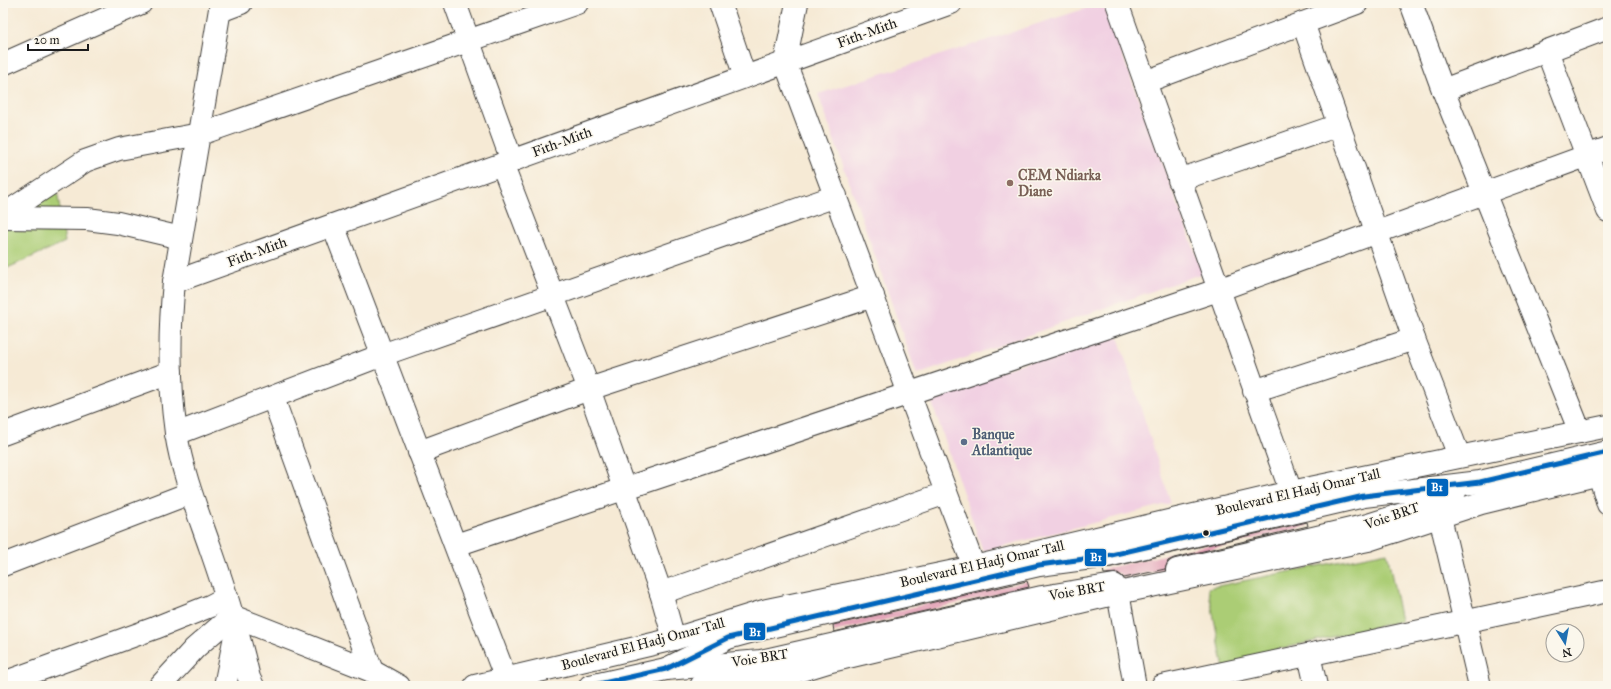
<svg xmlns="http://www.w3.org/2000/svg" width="1611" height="689" viewBox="0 0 1611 689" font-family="'IM FELL Great Primer',serif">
<rect width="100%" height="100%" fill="#fbf7ec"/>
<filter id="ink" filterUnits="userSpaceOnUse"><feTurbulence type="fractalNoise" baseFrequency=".025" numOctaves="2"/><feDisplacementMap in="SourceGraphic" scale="8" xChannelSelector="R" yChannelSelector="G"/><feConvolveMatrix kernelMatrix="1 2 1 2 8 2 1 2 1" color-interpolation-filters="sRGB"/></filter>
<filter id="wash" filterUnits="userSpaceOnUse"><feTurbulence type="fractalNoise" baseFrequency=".012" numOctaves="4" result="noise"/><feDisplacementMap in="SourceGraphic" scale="16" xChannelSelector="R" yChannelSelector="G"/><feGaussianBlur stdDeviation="0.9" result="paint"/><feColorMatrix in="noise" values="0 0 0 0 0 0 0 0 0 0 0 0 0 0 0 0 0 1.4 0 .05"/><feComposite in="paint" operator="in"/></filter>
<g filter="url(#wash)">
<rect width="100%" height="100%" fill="#f6ead5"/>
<g fill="#f1d0e2">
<path d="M1103,3l100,270 -286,102 -99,-281z"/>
<path d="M1117,333l54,170 -188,48 -54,-157z"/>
</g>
<g fill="#abcd75" stroke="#647448">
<path d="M56,184l9,58 -62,28v-62z"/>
<path d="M1387,552l14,69 -126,29 2,8 -53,11 -16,-81z"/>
</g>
<g id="blocks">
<g fill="#e3a3b8">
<path d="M1307,522l1,4 -134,32 -6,3 -3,8 -41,9 -6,-5 -14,1 -1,-5z"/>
<path d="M1027,581l2,6 -195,45 -1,-7z"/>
</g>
</g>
</g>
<g filter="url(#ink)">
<use href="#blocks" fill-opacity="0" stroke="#3d3b38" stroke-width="1"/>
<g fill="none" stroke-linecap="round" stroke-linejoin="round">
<g stroke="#3d3b38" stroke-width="24">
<g id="minor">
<path d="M455,3l57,158"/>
<path d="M720,3l25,74"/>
<path d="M797,3l-12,59 189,505"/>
<path d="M1117,3l174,489"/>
<path d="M1411,3l32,87 137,342"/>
<path d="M220,11l21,-8"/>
<path d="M1303,23l111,316 45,117"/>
<path d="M1547,51l61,160"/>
<path d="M3,64l138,-61"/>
<path d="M1145,82l212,-79"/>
<path d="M1443,90l165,-62"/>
<path d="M502,164l87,225 72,204 13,46"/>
<path d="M1179,180l160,-55"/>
<path d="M3,215l82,-54 34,-12 81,-15 377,-131"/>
<path d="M3,218l84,1 31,4 63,15"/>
<path d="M333,225l173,454"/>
<path d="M174,282l777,-279"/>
<path d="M1254,391l160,-52"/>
<path d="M273,398l99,273"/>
<path d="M3,434l168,-62"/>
<path d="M176,434l206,-79 454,-159"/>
<path d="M419,452l170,-63 284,-93"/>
<path d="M1599,474l9,30"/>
<path d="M1440,517l40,169"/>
<path d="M456,545l762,-255 390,-142"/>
<path d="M3,565l187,-72"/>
<path d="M1177,570l191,-45 38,-12 49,-21"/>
<path d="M661,593l285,-100"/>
<path d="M1118,593l17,93"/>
<path d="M1309,655l7,31"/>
<path d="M666,669l62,-31 33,-9 278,-64 68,-9 257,-60 116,-14 128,-30"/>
<path d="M3,683l152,-55 55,-22 17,-9"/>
<path d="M590,686l76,-17 95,-8 281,-64 72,-12"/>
<path d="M1162,686l446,-95"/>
</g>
</g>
<g stroke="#3d3b38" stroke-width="24">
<g id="major">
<path d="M221,3l-47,279c-5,50 -5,101 2,151 6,39 21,77 34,114 15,43 29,87 39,131l4,8"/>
<path d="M232,616l140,55 27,15"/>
<path d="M160,686l35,-38 37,-32"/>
<path d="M225,686l11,-55"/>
<path d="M475,686l199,-47 93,-29 207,-43 317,-75 317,-66"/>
<path d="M701,686l58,-6 23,-4 49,-15 287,-68 250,-53 113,-37 127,-31"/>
</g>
</g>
<use href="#minor" stroke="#fff" stroke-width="22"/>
<use href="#major" stroke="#fff" stroke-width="22"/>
<g stroke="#fbf7ec" stroke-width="8">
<path id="bus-1" d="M590,686l76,-17 62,-31 311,-73 68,-9 257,-60 116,-14 128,-30"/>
</g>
<use href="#bus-1" stroke="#0065bd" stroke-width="5"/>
</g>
</g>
<circle fill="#8d6e63" stroke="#fbf7ec" stroke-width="1.5" cx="1010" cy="183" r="4"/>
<circle fill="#5c6f8a" stroke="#fbf7ec" stroke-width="1.5" cx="964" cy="442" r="4"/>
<circle fill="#1c1c1c" stroke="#fbf7ec" stroke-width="1.5" cx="1206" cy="533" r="3.5"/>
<g text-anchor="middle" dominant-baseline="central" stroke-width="3" stroke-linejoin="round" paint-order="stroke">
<g font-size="14" fill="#1c1c1c" stroke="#fbf7ec">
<text transform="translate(867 33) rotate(-20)">Fith-Mith</text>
<text transform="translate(562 142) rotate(-20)">Fith-Mith</text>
<text transform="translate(257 252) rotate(-20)">Fith-Mith</text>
<text transform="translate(1298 492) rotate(-13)">Boulevard El Hadj Omar Tall</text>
<text transform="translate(1392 516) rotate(-19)">Voie BRT</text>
<text transform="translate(982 564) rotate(-13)">Boulevard El Hadj Omar Tall</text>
<text transform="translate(1077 591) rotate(-10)">Voie BRT</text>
<text transform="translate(643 644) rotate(-15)">Boulevard El Hadj Omar Tall</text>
<text transform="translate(760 658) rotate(-9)">Voie BRT</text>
</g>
<g font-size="14" font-weight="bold" fill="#785e54" stroke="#fbf7ec" text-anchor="start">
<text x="1018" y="175">CEM Ndiarka<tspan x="1018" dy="16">Diane</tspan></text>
</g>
<g font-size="14" font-weight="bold" fill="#4e5e75" stroke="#fbf7ec" text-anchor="start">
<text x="972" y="434">Banque<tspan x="972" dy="16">Atlantique</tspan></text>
</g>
</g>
<g stroke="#fbf7ec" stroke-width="1.5">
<rect x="1426" y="478" width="23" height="19" rx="4" fill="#0065bd"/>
<rect x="1084" y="548" width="23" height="19" rx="4" fill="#0065bd"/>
<rect x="743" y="622" width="23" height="19" rx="4" fill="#0065bd"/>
</g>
<g font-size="11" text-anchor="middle" font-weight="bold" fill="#fff">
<text x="1437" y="491">B1</text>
<text x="1096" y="561">B1</text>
<text x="755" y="636">B1</text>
</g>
<rect width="1611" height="689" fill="none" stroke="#fbf7ec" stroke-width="16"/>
<g transform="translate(1565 643) rotate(169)"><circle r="19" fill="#fbf7ec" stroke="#a29f99"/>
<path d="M0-3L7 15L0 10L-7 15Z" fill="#1f6fb2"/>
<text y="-6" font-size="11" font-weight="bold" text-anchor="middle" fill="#1c1c1c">N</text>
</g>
<path d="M28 44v6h60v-6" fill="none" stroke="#1c1c1c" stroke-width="2"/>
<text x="34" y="44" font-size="12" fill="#1c1c1c" stroke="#fbf7ec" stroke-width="3" paint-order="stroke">20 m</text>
</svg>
